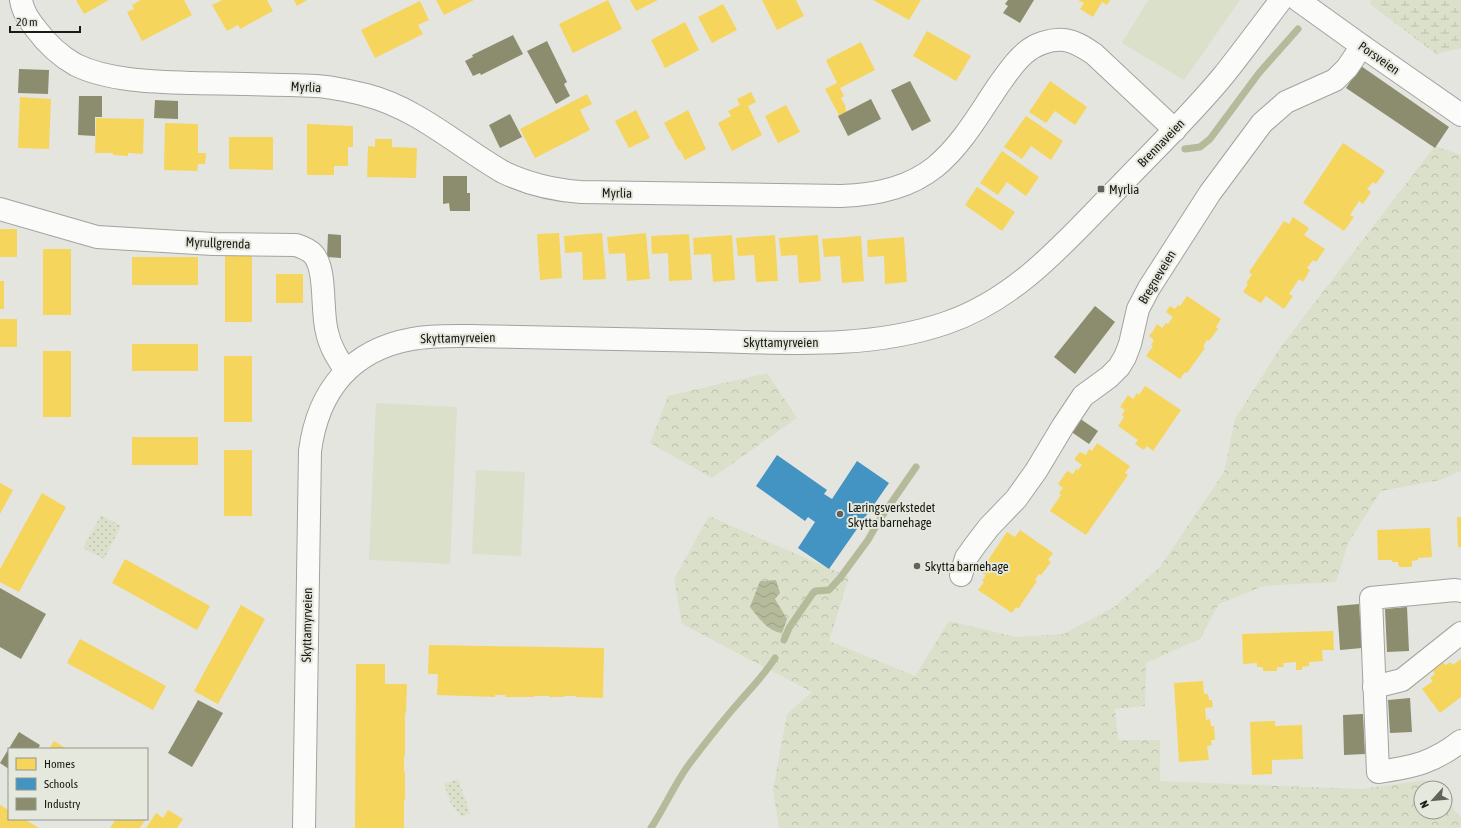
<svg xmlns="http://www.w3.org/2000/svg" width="1461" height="828" viewBox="0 0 1461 828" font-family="'Asap Condensed',sans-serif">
<defs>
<pattern id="forest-crowns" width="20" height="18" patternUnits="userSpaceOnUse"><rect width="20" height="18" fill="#dbe0ca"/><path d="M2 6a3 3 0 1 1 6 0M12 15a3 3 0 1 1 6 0" fill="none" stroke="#bbc0ad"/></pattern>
<pattern id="wetland-marsh" width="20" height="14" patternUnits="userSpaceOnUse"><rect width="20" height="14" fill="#dbe0ca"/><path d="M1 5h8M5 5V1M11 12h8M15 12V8" fill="none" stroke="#bbc0ad"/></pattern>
<pattern id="park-dots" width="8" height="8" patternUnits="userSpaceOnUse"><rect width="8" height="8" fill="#dbe0ca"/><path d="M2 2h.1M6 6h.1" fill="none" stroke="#bbc0ad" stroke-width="1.8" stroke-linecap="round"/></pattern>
<pattern id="water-waves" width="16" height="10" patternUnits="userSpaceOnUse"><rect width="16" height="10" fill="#b4ba9a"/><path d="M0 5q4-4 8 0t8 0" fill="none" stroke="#9a9f84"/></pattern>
</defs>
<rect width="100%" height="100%" fill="#e4e5df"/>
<g fill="#dbe0ca">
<path d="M1148,0h92l-56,80 -62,-37z"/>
<path d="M376,403l81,4 -7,157 -81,-4z"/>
<path d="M476,470l49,2 -4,84 -49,-2z"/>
</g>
<g fill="url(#forest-crowns)">
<path d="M1435,146l26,9v316l-21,9 -59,11 -33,52 -12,39 -73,4 -44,18 -19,35 -54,24 -1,43 -30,3 3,31h42v41l201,8 65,-9 7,8h-12v24h24v-12l16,17v11h-682l-6,-38 14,-76 25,-22 -130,-68 -8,-45 35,-63 140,61 -20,64 86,35 34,-55 67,16 48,-3 50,-27 46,-40 64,-95 11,-53 47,-74z"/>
<path d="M767,373l30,45 -85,60 -62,-35 18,-47z"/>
</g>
<path fill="url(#wetland-marsh)" d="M1371,0h90v48l-25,6 -66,-50z"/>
<g fill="url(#park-dots)">
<path d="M101,515l20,11 -17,33 -21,-11z"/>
<path d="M458,779l12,34 -8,4 -11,-13 -7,-20z"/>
</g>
<path fill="url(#water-waves)" d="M776,580l4,13 -5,6 12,20 -5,14c-14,-1 -24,-16 -32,-26l10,-26z"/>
<g fill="#f6d55c">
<path d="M76,0h33l-25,14z"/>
<path d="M141,0h43l8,15 -50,26 -15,-29 7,-3 -2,-4z"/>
<path d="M222,0h45l6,11 -33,18 -2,-4 -11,6 -15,-26z"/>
<path d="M294,0h13l-10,6z"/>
<path d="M436,0h38l-30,15z"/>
<path d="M608,0l14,29 -49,24 -14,-29z"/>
<path d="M630,0h28l-22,11z"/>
<path d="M762,0h34l8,16 -27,14z"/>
<path d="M873,0h48l-12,20z"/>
<path d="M1078,0h32l-3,5 -5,-3 -9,15 -13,-8 4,-6z"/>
<path d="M420,1l9,19 -11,5 5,9 -48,24 -14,-28z"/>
<path d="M723,4l14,26 -25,13 -14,-26z"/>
<path d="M685,22l14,28 -34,18 -14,-28z"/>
<path d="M927,31l44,25 -15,25 -43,-25z"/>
<path d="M861,42l14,28 -35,18 4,8 -3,2 5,9 -1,1 2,4 -8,3 -14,-26 12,-6 -11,-23z"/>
<path d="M1050,81l37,26 -12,18 -20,-14 -9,12 -17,-11z"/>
<path d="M751,92l5,10 -8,4 14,29 -30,16 -14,-28 13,-7 -3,-5 12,-6 -3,-6z"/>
<path d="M587,94l5,10 -12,6 10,20 -55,28 -15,-29z"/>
<path d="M20,97l31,2 -2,50 -31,-1z"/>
<path d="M786,105l14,27 -22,11 -13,-27z"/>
<path d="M636,110l14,28 -21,10 -14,-27z"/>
<path d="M688,110l18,39 -21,11 -5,-10 -1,1 -15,-28z"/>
<path d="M1026,116l37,25 -12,19 -20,-14 -9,13 -18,-12z"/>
<path d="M96,118l48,1 -1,35 -15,-1v3l-15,-1v-2h-18z"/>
<path d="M165,123l33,1v29h8l-1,11h-7l-1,7 -33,-1z"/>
<path d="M307,124l46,2v21h-5v19h-14v9h-27z"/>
<path d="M229,137h44v33l-44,-1z"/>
<path d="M375,139h17v8l25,1 -1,30 -49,-1 1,-31 7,1z"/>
<path d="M1343,143l42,28 -9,13 -3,-2 -6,7 4,3 -8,12 -4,-3 -9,14 4,2 -10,14 -41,-28z"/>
<path d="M1002,151l37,26 -13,19 -19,-14 -9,13 -18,-12z"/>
<path d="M977,187l38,25 -13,19 -37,-26z"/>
<path d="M1293,217l16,11 -5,7 21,14 -9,13 -3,-2 -6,8 3,2 -7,12 -4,-3 -10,15 4,2 -9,13 -18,-13 -5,7 -18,-11 5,-8 -2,-1 6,-8 -3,-3 35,-51 5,3z"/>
<rect x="0" y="229" width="17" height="28"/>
<path d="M559,233l3,45 -22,2 -3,-46z"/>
<path d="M602,233l4,46 -23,1 -1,-28 -17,1 -1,-17z"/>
<path d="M646,233l4,46 -23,2 -2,-28 -16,1 -2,-17z"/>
<path d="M689,234l3,46 -23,1 -1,-28 -16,1 -1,-18z"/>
<path d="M732,235l3,45 -22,2 -2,-28 -17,1 -1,-17z"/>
<path d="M775,235l3,46 -22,1 -2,-27 -16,1 -2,-18z"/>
<path d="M818,235l3,46 -22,2 -2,-28 -16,1 -2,-18z"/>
<path d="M861,236l3,45 -22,2 -2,-27 -16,1 -2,-18z"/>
<path d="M904,237l3,45 -22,2 -1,-28 -16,1 -1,-17z"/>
<rect x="43" y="249" width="28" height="66"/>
<rect x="225" y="256" width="27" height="66"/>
<rect x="132" y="257" width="66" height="28"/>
<rect x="276" y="274" width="27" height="29"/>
<rect x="0" y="281" width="4" height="28"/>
<path d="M1187,296l34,23 -5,8 2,2 -9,12 -2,-1 -4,6 2,2 -18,25 -2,-1 -5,7 -34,-23 7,-10 -2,-1 3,-5 -5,-4 4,-5 4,-7 5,4 4,-5 2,1 5,-7 -7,-5 4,-6 5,3 3,-4 2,1z"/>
<rect x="0" y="319" width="17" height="28"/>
<rect x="132" y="344" width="66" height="27"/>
<rect x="43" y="351" width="28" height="66"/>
<rect x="224" y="356" width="28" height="66"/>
<path d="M1145,386l36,24 -28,41 -6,-5 -3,4 -9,-6 3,-4 -20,-14 6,-9 -2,-2 3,-5 -5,-3 8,-12 5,4 4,-6 2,2z"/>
<rect x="132" y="437" width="66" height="28"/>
<path d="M1097,443l33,23 -5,7 3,2 -42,60 -36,-24 11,-16 -2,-2 4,-5 -5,-4 9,-13 6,3 3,-5 2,1 4,-5 -7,-5v-2l5,-6 6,3 3,-6 3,2z"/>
<rect x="224" y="450" width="28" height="66"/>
<path d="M0,483l13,7 -13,24z"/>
<path d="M42,493l24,14 -47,85 -19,-10v-13z"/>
<path d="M1457,517h4v30h-3z"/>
<path d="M1430,528l2,29 -14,1v2l-6,1v6h-13l-1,-5h-6v-2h-14l-1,-30z"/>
<path d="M1020,530l33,23 -5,7 3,2 -10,13 -2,-1 -4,6 2,1 -19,28 -2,-2 -4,6 -34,-23 6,-8 -2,-1 4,-6 -6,-3 27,-40 8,5z"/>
<path d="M125,559l85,47 -13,24 -85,-47z"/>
<path d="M241,605l24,14 -47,85 -24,-13z"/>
<path d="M1333,631l1,19h-12l1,11 -14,1v4l-7,1v3h-6v-8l-13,1 1,4h-7v4h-14v-4h-6v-4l-14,1 -1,-30z"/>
<path d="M80,639l86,47 -13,24 -86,-47z"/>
<path d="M429,645l175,3 -1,50 -27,-1v-1h-12v1h-15v-1h-15v1h-29l1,-2h-11v2l-58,-2 1,-21h-10z"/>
<path d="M1461,659v38l-21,16 -18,-24 11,-8 -3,-3 5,-4 -2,-3 10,-8 3,2 4,-3 3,3z"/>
<path d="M356,664h29v20h22l-1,29h-1v43h-1v16h1v28l-1,-1v29h-49z"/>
<path d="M1203,681l1,13h4l1,6h3l1,7 -8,1 1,12 4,-1 1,7h3l1,14h-4l1,5 -5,1 2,14 -30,2 -5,-79z"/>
<path d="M1275,721v5l27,-1 1,34 -31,1v14l-20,1 -2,-53z"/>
<path d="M54,741l13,8h-18z"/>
<path d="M0,805l9,5v9h15l15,9h-39z"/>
<path d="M168,810l15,9 -6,9h-31l10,-15 7,5z"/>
<path d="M116,819h30l-6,9h-30z"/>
</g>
<path fill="#4393c3" d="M777,455l50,35 -3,4 8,5 25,-38 32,22 -60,86 -31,-21 17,-26 -7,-5 -3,4 -49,-35z"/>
<g fill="#8c8c6e">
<path d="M1008,0h26l-14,23 -17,-10 5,-7 -3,-2z"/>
<path d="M513,35l10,19 -42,21 -1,-2 -7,3 -8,-15 8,-4 -1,-2z"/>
<path d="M547,41l20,41 -3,2 6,12 -14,8 -29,-53z"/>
<path d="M1361,66l88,61 -14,21 -89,-60z"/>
<path d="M19,69l30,1 -1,24 -30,-1z"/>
<path d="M910,81l21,40 -19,10 -21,-41z"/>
<path d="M79,96h23v21h-7v19l-17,-1z"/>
<path d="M871,99l10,20 -33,17 -10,-20z"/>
<path d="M155,100l23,1v18l-24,-1z"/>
<path d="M510,114l12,23 -22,11 -11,-23z"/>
<path d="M443,176h24v17h3v18h-20l-1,-8 -6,1z"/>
<path d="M328,234l13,1v23l-14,-1z"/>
<path d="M1095,306l20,16 -40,52 -21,-17z"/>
<path d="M1079,418l19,13 -9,13 -19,-13z"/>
<path d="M0,588l46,26 -25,45 -21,-12z"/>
<path d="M1359,604l3,44 -22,2 -3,-44z"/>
<path d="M1407,607l2,44 -22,1 -2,-43z"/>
<path d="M1410,698l2,34 -22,1 -2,-33z"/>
<path d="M198,700l25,13 -31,54 -24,-14z"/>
<path d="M1363,714l2,40 -21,1 -1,-40z"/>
<path d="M19,732l21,13 -2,4h-29v20l-9,-6z"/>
</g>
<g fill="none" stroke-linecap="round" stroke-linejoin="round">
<g stroke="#b4ba9a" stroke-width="7">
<path d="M1185,149l15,-2 10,-8 49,-66 39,-44"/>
<path d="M784,640l5,-12 24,-35 3,-2 13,-1 11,-12 28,-38 12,-21 36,-52"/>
<path d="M651,828c14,-21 24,-45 39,-65 16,-21 33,-43 50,-62 12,-14 25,-27 35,-43"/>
</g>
<g stroke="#a2a39f" stroke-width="24">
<g id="minor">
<path d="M21,0c2,12 8,20 15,29 11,15 24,27 40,36 33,16 80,17 116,18 41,1 83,1 124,3 17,1 34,5 50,9 51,13 92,51 137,77 25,12 50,18 78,20l260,4c33,-1 68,-8 94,-29 26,-21 44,-53 63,-81 8,-11 16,-24 27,-33 10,-9 25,-14 39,-13 11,1 21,8 30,14l81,76"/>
<path d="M1298,0l64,46 99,69"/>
<path d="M0,209l97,28 116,7 83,1c6,2 12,4 17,9 14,15 8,57 14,78 3,15 11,27 19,39"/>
<path d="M961,575l5,-17 10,-14 13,-17 27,-28 20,-28 27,-45 20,-30 26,-19 10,-10 6,-10 5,-13 8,-35 11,-21 61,-95 52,-70 24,-21 49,-22 12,-12 15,-22"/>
<path d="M1461,591l-6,-1 -84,8 7,174c35,-5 55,-9 83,-31"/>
<path d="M1374,687l28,-7 59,-47"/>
<path d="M304,828l6,-377c8,-60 41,-101 102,-112 20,-4 41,-3 61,-3 79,2 158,3 238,5 78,2 160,8 235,-18 71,-24 119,-81 170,-133 36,-38 74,-74 107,-114 20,-25 39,-51 58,-76"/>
</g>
</g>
<use href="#minor" stroke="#fbfbfa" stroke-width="22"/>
</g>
<g fill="#61625d" stroke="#e5e8dc" stroke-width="1.5">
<rect x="1097" y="185" width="8" height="8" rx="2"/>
<circle cx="840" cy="514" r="4"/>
<circle cx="917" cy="566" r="4"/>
</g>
<g text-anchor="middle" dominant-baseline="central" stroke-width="4" stroke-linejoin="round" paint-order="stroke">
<g font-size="13" fill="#1a1b17" stroke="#e5e8dc">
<text transform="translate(1379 58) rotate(35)">Porsveien</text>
<text transform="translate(306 87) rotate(3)">Myrlia</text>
<text transform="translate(1161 143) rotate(-46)">Brennaveien</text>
<text transform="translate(617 193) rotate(1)">Myrlia</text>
<text transform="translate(218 243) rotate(2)">Myrullgrenda</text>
<text transform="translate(1157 277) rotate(-59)">Bregneveien</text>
<text transform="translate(458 338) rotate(-1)">Skyttamyrveien</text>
<text x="781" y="342">Skyttamyrveien</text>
<text transform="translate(307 625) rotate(-89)">Skyttamyrveien</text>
</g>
<g font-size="13" fill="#1a1b17" stroke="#e5e8dc" text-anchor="start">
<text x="1109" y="189">Myrlia</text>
<text x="848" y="507">Læringsverkstedet<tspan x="848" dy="15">Skytta barnehage</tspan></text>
<text x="925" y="566">Skytta barnehage</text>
</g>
</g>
<rect x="8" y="748" width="140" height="72" fill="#e5e8dc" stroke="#94968d"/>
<rect x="16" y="758" width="20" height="12" fill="#f6d55c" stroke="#94968d"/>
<text x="44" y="768" font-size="12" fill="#1a1b17">Homes</text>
<rect x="16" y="778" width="20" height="12" fill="#4393c3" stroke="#94968d"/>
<text x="44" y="788" font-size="12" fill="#1a1b17">Schools</text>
<rect x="16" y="798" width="20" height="12" fill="#8c8c6e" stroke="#94968d"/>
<text x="44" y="808" font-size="12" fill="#1a1b17">Industry</text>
<g transform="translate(1433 800) rotate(243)"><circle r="19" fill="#e5e8dc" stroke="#94968d"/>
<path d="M0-3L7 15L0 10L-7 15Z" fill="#61625d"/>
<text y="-6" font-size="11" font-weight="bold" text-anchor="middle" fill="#1a1b17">N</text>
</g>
<path d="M10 26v6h70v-6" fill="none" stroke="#1a1b17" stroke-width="2"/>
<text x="16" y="26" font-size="12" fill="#1a1b17" stroke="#e5e8dc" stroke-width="3" paint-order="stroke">20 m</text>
</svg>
